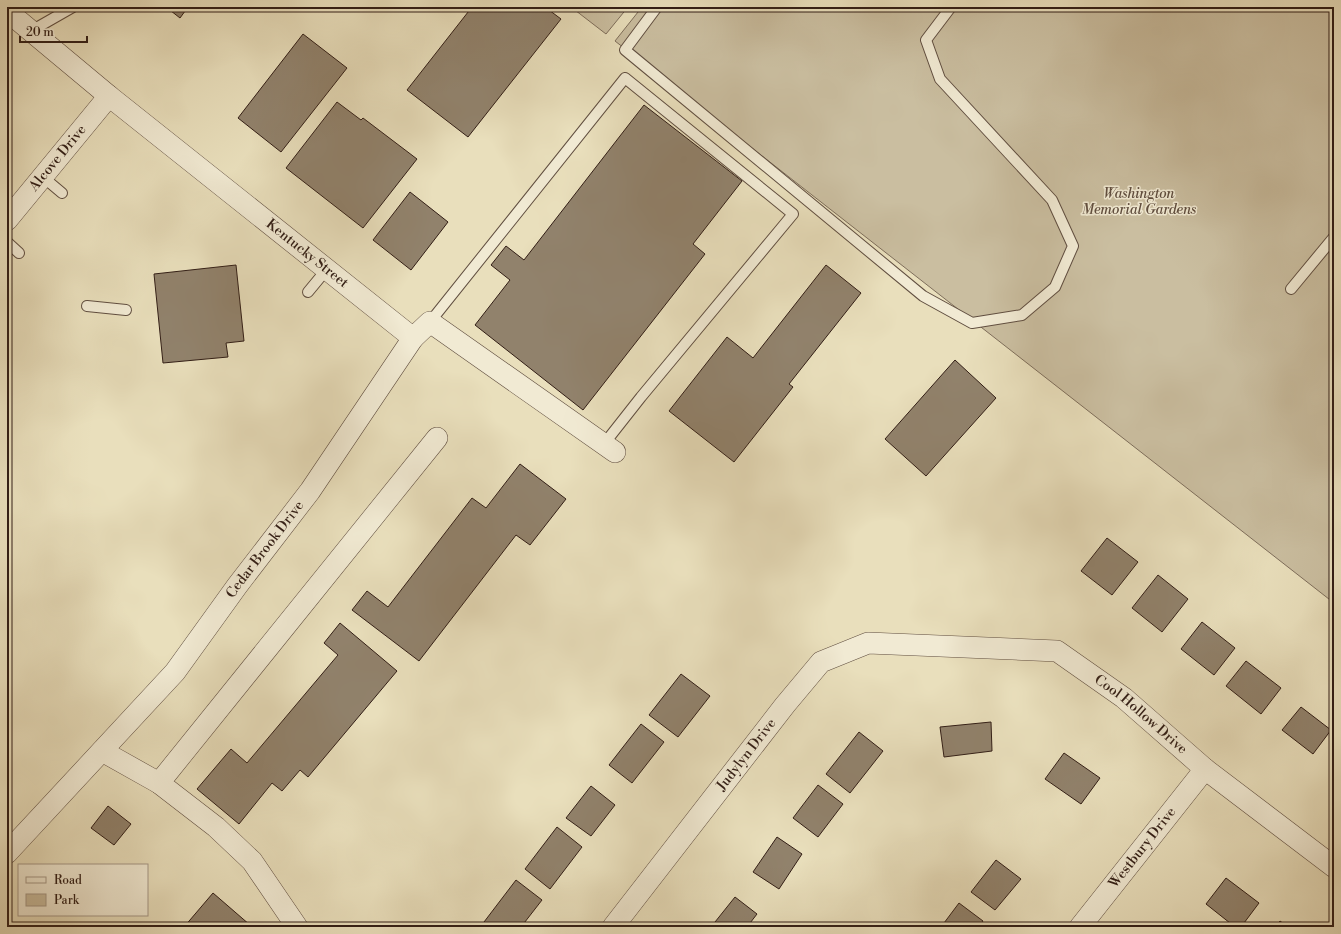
<svg xmlns="http://www.w3.org/2000/svg" width="1341" height="934" viewBox="0 0 1341 934" font-family="'Libre Bodoni',serif">
<rect width="100%" height="100%" fill="#e9dfbc"/>
<filter id="stains"><feTurbulence type="fractalNoise" baseFrequency=".005" numOctaves="4"/><feColorMatrix values="0 0 0 0 .2 0 0 0 0 .09 0 0 0 0 .02 0 0 0 .5 -.17"/></filter>
<radialGradient id="worn" r=".72"><stop offset=".6" stop-color="#630" stop-opacity="0"/><stop offset="1" stop-color="#630" stop-opacity=".3"/></radialGradient>
<g fill="#cabea0" stroke="#7e6e5b">
<path d="M571,7h57l-22,27z"/>
<path d="M642,7h692v596l-719,-562z"/>
</g>
<g fill="#91826c" stroke="#321e16">
<path d="M166,7h22l-8,11z"/>
<path d="M472,7h73l16,12 -93,118 -61,-47z"/>
<path d="M303,34l44,34 -66,84 -43,-34z"/>
<path d="M337,102l24,18 2,-2 54,41 -54,69 -77,-60z"/>
<path d="M644,105l98,76 -49,63 12,10 -122,156 -108,-85 35,-45 -19,-15 15,-19 18,14z"/>
<path d="M410,192l38,30 -37,48 -38,-30z"/>
<path d="M236,265l8,76 -18,2 2,14 -65,6 -9,-89z"/>
<path d="M826,265l35,28 -72,91 4,3 -59,75 -65,-51 58,-74 26,21z"/>
<path d="M955,360l41,38 -70,78 -41,-37z"/>
<path d="M520,464l46,35 -36,46 -14,-10 -97,126 -67,-51 15,-19 21,16 84,-109 14,10z"/>
<path d="M1107,538l31,24 -26,33 -31,-24z"/>
<path d="M1158,575l30,24 -26,33 -30,-24z"/>
<path d="M1202,622l33,26 -21,27 -33,-26z"/>
<path d="M340,623l57,48 -89,106 -8,-7 -18,21 -10,-8 -33,41 -42,-35 34,-40 16,14 91,-108 -14,-12z"/>
<path d="M1246,661l35,27 -20,26 -35,-28z"/>
<path d="M681,674l29,22 -32,41 -29,-22z"/>
<path d="M1301,707l30,23 -18,24 -31,-24z"/>
<path d="M991,722l1,29 -48,6 -4,-30z"/>
<path d="M641,724l23,18 -32,41 -23,-18z"/>
<path d="M859,732l24,19 -33,42 -24,-19z"/>
<path d="M1064,753l36,25 -19,26 -36,-25z"/>
<path d="M818,785l25,19 -25,33 -25,-19z"/>
<path d="M591,786l24,19 -24,31 -25,-18z"/>
<path d="M108,806l23,18 -17,21 -23,-17z"/>
<path d="M557,827l25,20 -32,42 -25,-20z"/>
<path d="M777,837l25,17 -23,35 -26,-17z"/>
<path d="M996,860l25,19 -26,31 -24,-18z"/>
<path d="M1226,878l33,25 -18,24h-6l-29,-23z"/>
<path d="M516,880l26,20 -21,27h-30l-7,-5z"/>
<path d="M213,893l37,32 -2,2h-64z"/>
<path d="M735,897l22,17 -10,13h-36z"/>
<path d="M959,903l24,18 -4,6h-38z"/>
<path d="M1280,921l8,6h-13z"/>
</g>
<g fill="none" stroke-linecap="round" stroke-linejoin="round">
<g stroke="#604e40" stroke-width="12">
<g id="lane">
<path d="M657,7l-32,43 298,246 49,27 50,-8 33,-28 18,-41 -21,-46 -112,-121 -14,-39 25,-33"/>
<path d="M31,31l42,-24"/>
<path d="M43,177l19,16"/>
<path d="M7,242l12,11"/>
<path d="M1291,289l43,-52"/>
<path d="M308,292l19,-23"/>
<path d="M87,306l39,4"/>
<path d="M430,322l195,-244 168,136 -152,183 -37,47"/>
</g>
</g>
<g stroke="#604e40" stroke-width="22">
<g id="street">
<path id="s1" d="M7,11l102,85 304,242 17,-16 185,130"/>
<path id="s2" d="M7,220l102,-124"/>
<path d="M102,751l57,32"/>
<path id="s3" d="M7,853l168,-181 62,-86 73,-95 103,-153"/>
<path d="M297,927l-45,-66 -36,-34 -57,-44 278,-345"/>
<path id="s4" d="M613,927l172,-222 36,-43 47,-19 189,8 67,47 81,71 129,98"/>
<path id="s5" d="M1080,927l125,-158"/>
</g>
</g>
<use href="#lane" stroke="#f1ead3" stroke-width="10"/>
<use href="#street" stroke="#f1ead3" stroke-width="21"/>
</g>
<g text-anchor="middle" dominant-baseline="central" stroke-width="3" stroke-linejoin="round" paint-order="stroke">
<g font-size="14" fill="#321e16" stroke="#f1ead3">
<text stroke="none"><textPath href="#s2" startOffset="80">Alcove Drive</textPath></text>
<text stroke="none"><textPath href="#s1" startOffset="386">Kentucky Street</textPath></text>
<text stroke="none"><textPath href="#s3" startOffset="399">Cedar Brook Drive</textPath></text>
<text stroke="none"><textPath href="#s4" startOffset="682">Cool Hollow Drive</textPath></text>
<text stroke="none"><textPath href="#s4" startOffset="218">Judylyn Drive</textPath></text>
<text stroke="none"><textPath href="#s5" startOffset="101">Westbury Drive</textPath></text>
</g>
<g font-size="14" font-style="italic" fill="#604e3f" stroke="#f1ead3">
<text x="1139" y="194">Washington<tspan x="1139" dy="16">Memorial Gardens</tspan></text>
</g>
</g>
<rect width="1341" height="934" fill="none" stroke="#e9dfbc" stroke-width="24"/>
<rect x="8" y="8" width="1325" height="918" fill="none" stroke="#321e16" stroke-width="2"/>
<rect x="12" y="12" width="1317" height="910" fill="none" stroke="#321e16"/>
<rect x="18" y="864" width="130" height="52" fill="#f1ead3" stroke="#a59887"/>
<rect x="26" y="877" width="20" height="6" fill="#f1ead3" stroke="#a59887"/>
<text x="54" y="884" font-size="12" fill="#321e16">Road</text>
<rect x="26" y="894" width="20" height="12" fill="#cabea0" stroke="#a59887"/>
<text x="54" y="904" font-size="12" fill="#321e16">Park</text>
<path d="M20 36v6h67v-6" fill="none" stroke="#321e16" stroke-width="2"/>
<text x="26" y="36" font-size="12" fill="#321e16" stroke="#f1ead3" stroke-width="3" paint-order="stroke">20 m</text>
<rect width="100%" height="100%" filter="url(#stains)"/>
<rect width="100%" height="100%" fill="url(#worn)"/>
</svg>
